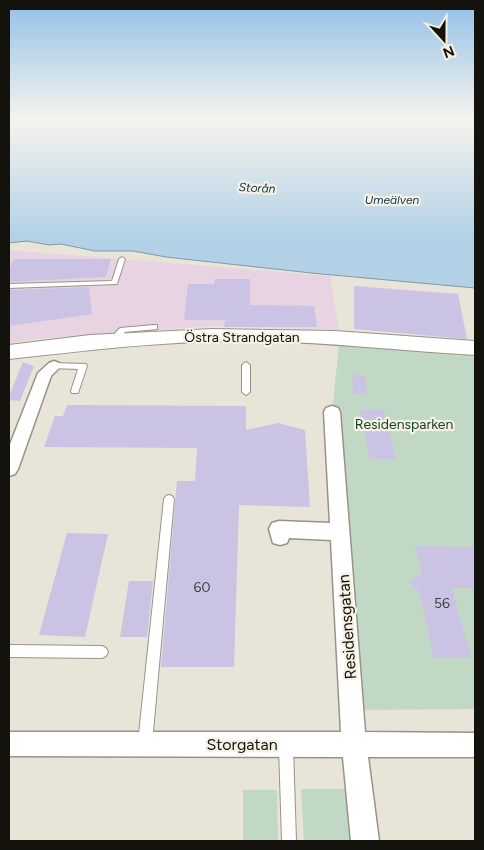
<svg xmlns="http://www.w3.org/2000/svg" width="484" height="850" viewBox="0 0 484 850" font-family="Figtree,sans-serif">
<rect width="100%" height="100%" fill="#e8e4d8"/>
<path fill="#e8d3e2" d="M9,250l321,26 9,54 -126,-4 -179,13 -25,4z"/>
<g fill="#c1d8c5">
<path d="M339,345l136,12v352l-122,1 -21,-298z"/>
<path d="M301,789h51l5,52h-53z"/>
<path d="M243,790h34l1,51h-35z"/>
</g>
<path fill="#b2d1e6" stroke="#8298a5" d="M9,119h466v169l-164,-15 -145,-16 -33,-6h-38l-34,-7 -12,1 -22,-4 -18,2z"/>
<g fill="#cbc3e3">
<path d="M14,259h97l-5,18 -97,5v-12z"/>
<path d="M215,279h35v26l64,1 3,21h-93l1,-7h-41l4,-36h26z"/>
<path d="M354,286l104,8 9,45 -113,-10z"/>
<path d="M89,287l3,27 -83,12v-36z"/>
<path d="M23,362l11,4 -14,35 -11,-1v-4z"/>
<path d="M352,375l13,1 2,19 -14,-1z"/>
<path d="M67,405l179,1v24l32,-7 27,7 5,77 -71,-2 -5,162h-73l16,-186h18l2,-33 -153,-1 11,-31h8z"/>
<path d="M360,410h24l12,49h-26z"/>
<path d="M67,533l41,1 -23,103 -46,-2z"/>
<path d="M415,546l60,1v41h-23l19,70h-37l-15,-67 -10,-10 13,-7z"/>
<path d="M129,581h24l-6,56h-27z"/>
</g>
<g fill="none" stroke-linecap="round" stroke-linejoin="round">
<g stroke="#979388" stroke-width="2">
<g id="lane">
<path d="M122,257l3,2 -8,25 -108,4v-4l103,-3 7,-22z"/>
<path d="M154,325h3v4l-32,3 -2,2 -2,8h-3l-4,-2 1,-7 5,-5z"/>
<path d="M246,362l4,3v27l-4,3 -4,-3v-27z"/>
<path d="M54,363l32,1 1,2 -9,27h-6l-1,-2 7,-22 -27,-1 -1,-2 1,-2z"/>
<path d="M169,495l3,1 2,3 -22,244 -2,5 -5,2 -5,-2 -2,-5 26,-244 2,-3z"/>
<path d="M9,645l93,1 4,2 2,4 -2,4 -4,2 -93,-1z"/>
<path d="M286,740l5,2 2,5 3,94h-14l-3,-94 2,-5z"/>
</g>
</g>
<g stroke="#979388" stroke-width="3">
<g id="street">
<path d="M54,361l5,2 2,3 -10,10 -33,93 -3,5 -6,2v-29l29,-74 11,-10z"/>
<path d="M332,406l6,2 2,4 25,320 110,1v24h-107l11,84h-28l-8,-84 -334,-1v-24h332l-10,-192 -42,-2 -2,5 -7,2 -7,-2 -4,-14 3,-6 7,-2 51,2 -6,-111 2,-4z"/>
</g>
</g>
<g stroke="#979388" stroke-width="2">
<path id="secondary" d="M213,329l122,2 140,10v14c-73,-4 -146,-13 -220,-14 -83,-1 -164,9 -246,18v-14l81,-10z"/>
</g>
<use href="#lane" fill="#fff" fill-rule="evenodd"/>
<use href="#street" fill="#fff" fill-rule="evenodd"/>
<use href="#secondary" fill="#fff" fill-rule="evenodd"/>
</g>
<linearGradient id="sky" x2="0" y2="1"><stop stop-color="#92c0e7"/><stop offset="0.5" stop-color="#f5f3ed"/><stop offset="1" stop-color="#f5f3ed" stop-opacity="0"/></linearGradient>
<rect width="484" height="238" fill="url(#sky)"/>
<g text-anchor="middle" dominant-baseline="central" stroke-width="4.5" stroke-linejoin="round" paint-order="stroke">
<g font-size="12" font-style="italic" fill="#0b344b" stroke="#f6f1e5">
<text transform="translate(257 188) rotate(3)">Storån</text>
<text x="392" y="200">Umeälven</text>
</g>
<g font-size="14" fill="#13120d" stroke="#f6f1e5">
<text x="242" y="337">Östra Strandgatan</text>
</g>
<g font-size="14" fill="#164322" stroke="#f6f1e5">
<text x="404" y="424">Residensparken</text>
</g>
<g font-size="14" fill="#413e42">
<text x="202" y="587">60</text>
<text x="442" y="603">56</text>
</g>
<g font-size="16" fill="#13120d" stroke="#f6f1e5">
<text transform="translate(347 627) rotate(-94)">Residensgatan</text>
<text x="242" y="744">Storgatan</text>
</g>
</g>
<rect width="484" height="850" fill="none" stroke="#13120d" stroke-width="20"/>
<g transform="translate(444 40) rotate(159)" stroke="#f6f1e5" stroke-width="4" paint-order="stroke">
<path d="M0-4L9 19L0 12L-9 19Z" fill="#13120d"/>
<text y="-8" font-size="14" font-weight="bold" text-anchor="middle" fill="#13120d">N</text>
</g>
</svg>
